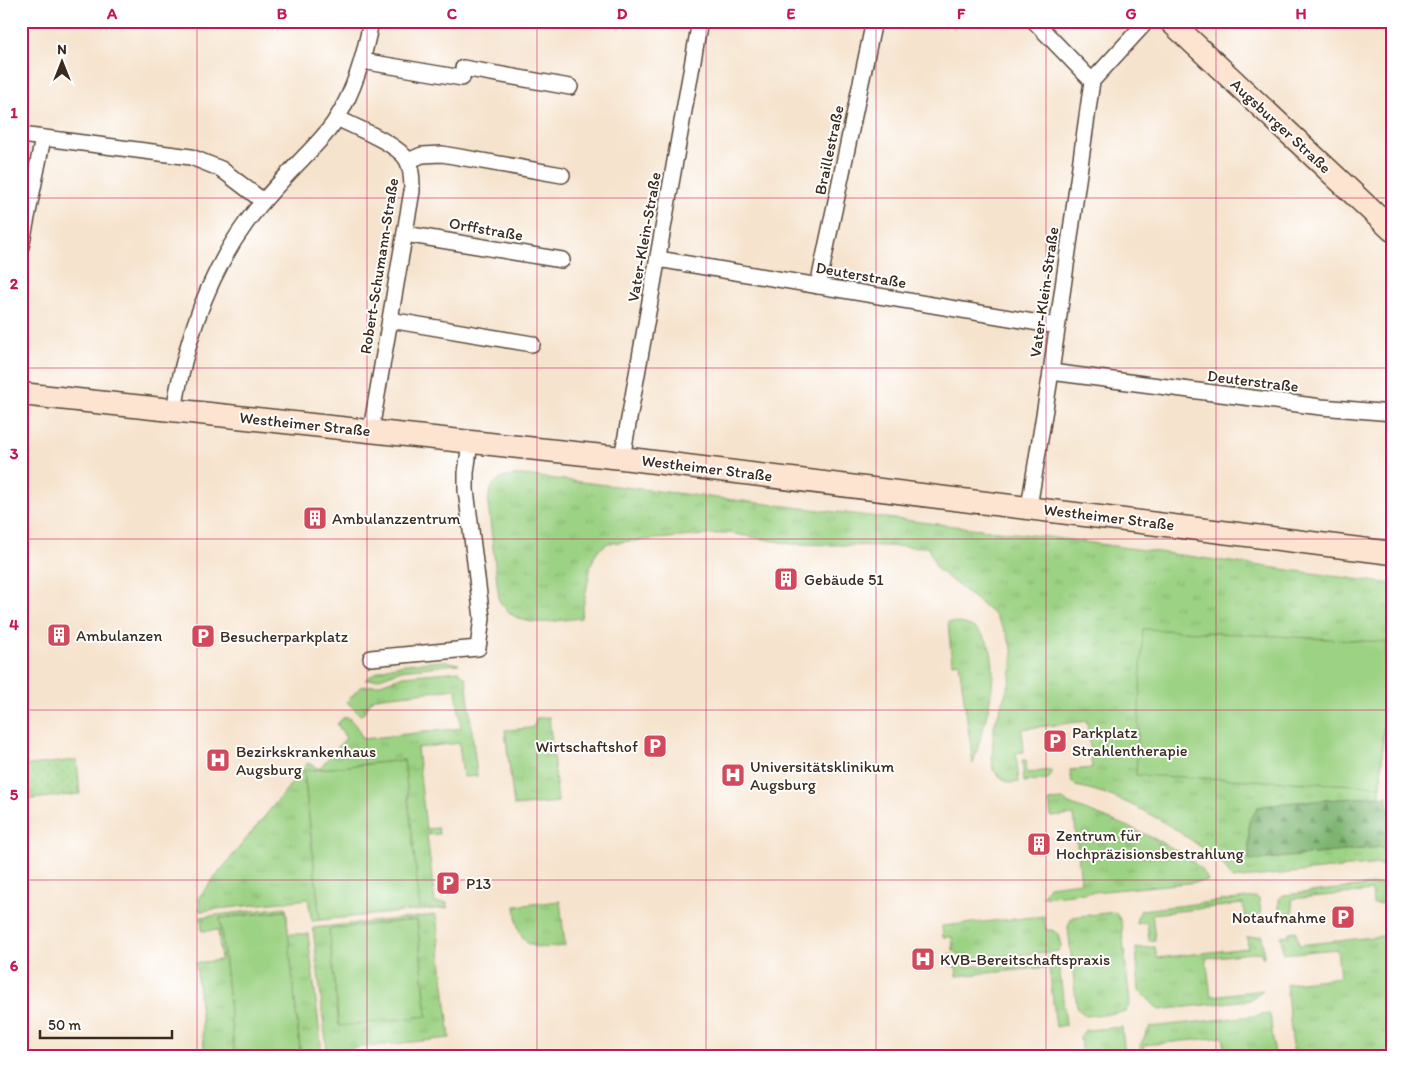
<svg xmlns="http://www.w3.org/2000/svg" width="1413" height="1078" viewBox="0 0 1413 1078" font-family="Itim,sans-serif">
<defs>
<pattern id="grass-tufts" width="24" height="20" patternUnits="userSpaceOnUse" patternTransform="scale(1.25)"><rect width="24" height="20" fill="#9cd283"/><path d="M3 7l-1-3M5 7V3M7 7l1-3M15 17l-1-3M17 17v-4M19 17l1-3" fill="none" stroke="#87b471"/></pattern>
<pattern id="forest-firs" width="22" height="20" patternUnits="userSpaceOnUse" patternTransform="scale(1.25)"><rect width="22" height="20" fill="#7db471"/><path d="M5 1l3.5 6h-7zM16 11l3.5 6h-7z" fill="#68935c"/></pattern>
<pattern id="park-dots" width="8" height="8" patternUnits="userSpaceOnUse" patternTransform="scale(1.25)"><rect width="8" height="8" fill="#9cd283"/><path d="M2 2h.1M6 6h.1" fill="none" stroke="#87b471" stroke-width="1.8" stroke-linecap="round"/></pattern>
</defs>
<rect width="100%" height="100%" fill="#fff"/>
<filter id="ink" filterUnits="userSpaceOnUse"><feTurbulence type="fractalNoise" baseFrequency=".02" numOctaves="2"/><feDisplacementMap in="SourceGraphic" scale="10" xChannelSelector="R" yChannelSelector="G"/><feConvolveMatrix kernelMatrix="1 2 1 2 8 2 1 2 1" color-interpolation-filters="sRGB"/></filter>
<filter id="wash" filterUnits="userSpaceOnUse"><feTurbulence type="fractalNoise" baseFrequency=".0096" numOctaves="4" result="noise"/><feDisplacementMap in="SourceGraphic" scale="20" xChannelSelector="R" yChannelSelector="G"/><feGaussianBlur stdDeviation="1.12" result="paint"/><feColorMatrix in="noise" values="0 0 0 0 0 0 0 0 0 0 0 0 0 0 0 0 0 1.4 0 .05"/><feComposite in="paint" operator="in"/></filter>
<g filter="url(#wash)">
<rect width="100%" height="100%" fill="#f6e3cd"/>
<g fill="url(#grass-tufts)" stroke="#6c7e50" fill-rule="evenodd">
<path d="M522,475l526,62 344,47v71l-4,3 -8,138 -96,7 -26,4 -9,16v38l132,-14 11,8v17l-13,-8 -147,15c-2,-4 -5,-9 -8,-13 -8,-9 -20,-17 -30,-24 -36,-25 -76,-48 -118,-56l-4,-4 -2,-12 22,-2 -5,-47 -65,8 2,23 -8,1 3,29 -11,1 -10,-8 -5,-5 -1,-14 2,-30 16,-45 3,-29 -7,-19 -12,-19 -57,-45 -9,-22 -136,-3 -63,-11 -121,10 -11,8 -6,14 -10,53c-32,3 -63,14 -82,-18l-11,-97c2,-24 12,-26 34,-28z"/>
<path d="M948,622c75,0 36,101 25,142l-14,-102 -7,1z"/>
<path d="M446,661l13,3 -58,6 -24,9 -12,1c21,-18 55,-17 81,-19z"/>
<path d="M458,671l8,7 11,98 -14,1 -4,-34 -42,5 9,81 12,-1 1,6 -12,1 8,68h12v5l-27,2 -16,-150 -100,11 16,149 -8,1 -4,-22 -108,12 -1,-14 109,-134 11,6 27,-31 -9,-14 6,-6 5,-1 8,9 7,13 98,-11 -5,-39 -83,9 -10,16 -3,1 -13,-13 13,-15 17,-2 27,-9z"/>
<path d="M549,717l9,85 -44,4 -9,-76 26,-2 4,-3 1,-7z"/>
<path d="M1022,760h4l1,13 24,-3v6l-3,3 -24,3z"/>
<path d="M1064,800l5,4c31,12 129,45 139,77l-166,16 7,-11 32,-4 -7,-67 -23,2 -2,-16z"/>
<path d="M1382,884l10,2v39l-2,-22 -17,1 -1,-13 -80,8 1,14 -10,1 -4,-4v-12l5,-3z"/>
<path d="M1256,897l3,2 2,15 -3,3 -13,1 -2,-14 -91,10 3,26 -6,1 -2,-19 -11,2 1,-6 4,-8z"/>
<path d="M560,901l5,45c-38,5 -47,-1 -50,-40z"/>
<path d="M286,907l2,23 -3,-19 -65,7 15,139h-30l-9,-94 25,-3 -3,-30 -16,1 -1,-14z"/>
<path d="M1115,912l6,9 9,82 -5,9 -39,4 -9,-8 -9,-81 4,-10z"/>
<path d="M436,915l14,123 -123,13 -14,-123zM416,920h1l10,96 -98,-87z"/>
<path d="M1044,916l2,14h6l6,4 3,12 -3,5 -91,9 -14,-10 -1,-13h-9l-1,-11z"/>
<path d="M1296,931l3,14 93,-10v122h-98l-8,-73 54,-7 -3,-28 -54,5 -2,-18 8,-1v-3z"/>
<path d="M288,934h20l14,118 -47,5h-35l60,-7z"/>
<path d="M1262,936l2,21h-2l-1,-5 -55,6 5,38 52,-6 -13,10 -91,10 -20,-20 -3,-42 19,-1 2,11 91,-10 -1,-11z"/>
<path d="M950,953l15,14 93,-10 8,68 -10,2 -7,-60 -92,9 -1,-10h-5z"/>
<path d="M1270,1014l5,43h-49l-3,-20 -79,8 1,12h-4l-1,-12 10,-18z"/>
<path d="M1122,1027l3,30h-43l-2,-20 5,-7z"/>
</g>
<path fill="url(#forest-firs)" stroke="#5c6f48" d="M1387,796l1,10 4,8v41l-11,-8 -132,14v-39l9,-15 26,-4z"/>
<path fill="url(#park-dots)" stroke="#6c7e50" d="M77,760l3,34 -59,6v-34z"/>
<g fill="#9cd283" stroke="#6c7e50">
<path d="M1143,629l243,13 -5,144 -245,-11z"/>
<path d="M404,760l16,150 -100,10 -16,-149z"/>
<path d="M286,911l14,140 -65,6 -15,-139z"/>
<path d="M417,920l10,96 -88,10 -10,-97z"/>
</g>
</g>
<g filter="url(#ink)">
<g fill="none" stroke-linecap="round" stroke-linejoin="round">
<g stroke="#574638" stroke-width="18">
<g id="street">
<path d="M362,61l100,17 1,-10 107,19"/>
<path d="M1092,81l55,-60"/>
<path d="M337,118c18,9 61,26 70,42 5,9 5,21 5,31l-41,239"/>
<path d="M21,135l170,22 30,12 42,32"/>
<path d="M408,161l14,-6 20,-1 120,21"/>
<path d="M405,234l157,26"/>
<path d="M21,247l22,-109"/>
<path d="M658,259l399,67"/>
<path d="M818,286l56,-265"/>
<path d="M390,320l142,24"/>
<path d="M1051,372l270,35 71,6"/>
<path d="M174,410c11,-66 32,-132 72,-187 17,-24 39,-46 60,-68 11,-12 23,-23 31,-37 18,-29 28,-64 34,-97"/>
<path d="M622,458l78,-437"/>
<path d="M1029,507l22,-135 41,-291 -58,-60"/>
<path d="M371,658l107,-10 4,-30 -16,-128v-17l4,-31"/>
</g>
</g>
<g stroke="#574638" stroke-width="25">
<g id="secondary">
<path d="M1170,21l222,209"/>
<path d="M21,394l601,64 770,95"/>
</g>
</g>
<use href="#street" stroke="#fff" stroke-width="15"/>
<use href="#secondary" stroke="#fde4d0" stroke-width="22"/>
</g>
</g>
<path fill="none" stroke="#c2185b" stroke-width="1" stroke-opacity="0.55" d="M197,21v1036M367,21v1036M537,21v1036M706,21v1036M876,21v1036M1046,21v1036M1216,21v1036M21,198h1371M21,368h1371M21,539h1371M21,710h1371M21,880h1371"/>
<defs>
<g id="building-square" transform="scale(1.25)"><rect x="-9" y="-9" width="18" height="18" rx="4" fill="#d1495b" stroke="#fff"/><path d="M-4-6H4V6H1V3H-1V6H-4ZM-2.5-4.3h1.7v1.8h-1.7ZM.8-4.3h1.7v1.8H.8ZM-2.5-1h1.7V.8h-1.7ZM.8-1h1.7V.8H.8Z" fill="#fff"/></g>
<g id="parking-square" transform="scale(1.25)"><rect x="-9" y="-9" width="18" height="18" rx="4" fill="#d1495b" stroke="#fff"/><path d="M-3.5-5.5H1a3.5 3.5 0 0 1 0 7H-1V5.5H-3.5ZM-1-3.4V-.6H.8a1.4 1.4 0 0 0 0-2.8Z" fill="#fff"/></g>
<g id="hospital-square" transform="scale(1.25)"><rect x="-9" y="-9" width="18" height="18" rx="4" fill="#d1495b" stroke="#fff"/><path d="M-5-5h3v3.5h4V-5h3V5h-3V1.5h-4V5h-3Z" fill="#fff"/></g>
</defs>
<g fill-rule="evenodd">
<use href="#building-square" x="315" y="518"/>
<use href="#building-square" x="786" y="579"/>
<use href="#building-square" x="59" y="635"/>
<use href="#parking-square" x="203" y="636"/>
<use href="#parking-square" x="1055" y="741"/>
<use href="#parking-square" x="655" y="746"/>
<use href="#hospital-square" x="218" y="760"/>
<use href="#hospital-square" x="733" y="775"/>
<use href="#building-square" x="1039" y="844"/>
<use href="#parking-square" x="448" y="883"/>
<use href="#parking-square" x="1343" y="917"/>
<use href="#hospital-square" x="923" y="959"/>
</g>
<g text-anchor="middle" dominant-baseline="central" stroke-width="4" stroke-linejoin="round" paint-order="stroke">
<g font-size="16" fill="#3b2a1e" stroke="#fff">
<text transform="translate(1281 126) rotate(43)">Augsburger Straße</text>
<text transform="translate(829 150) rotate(-78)">Braillestraße</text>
<text transform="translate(486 229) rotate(10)">Orffstraße</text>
<text transform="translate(644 237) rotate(-80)">Vater-Klein-Straße</text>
<text transform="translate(379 266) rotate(-81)">Robert-Schumann-Straße</text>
<text transform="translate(861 275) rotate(10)">Deuterstraße</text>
<text transform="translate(1044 292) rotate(-82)">Vater-Klein-Straße</text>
<text transform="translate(1253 381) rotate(7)">Deuterstraße</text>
<text transform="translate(305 424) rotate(6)">Westheimer Straße</text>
<text transform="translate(707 468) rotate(7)">Westheimer Straße</text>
<text transform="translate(1109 517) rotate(7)">Westheimer Straße</text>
</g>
<g font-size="16" fill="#3b2a1e" stroke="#fff" text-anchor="start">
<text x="332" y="518">Ambulanzzentrum</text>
<text x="804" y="579">Gebäude 51</text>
<text x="76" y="635">Ambulanzen</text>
<text x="220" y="636">Besucherparkplatz</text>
<text x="1072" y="732">Parkplatz<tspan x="1072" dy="18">Strahlentherapie</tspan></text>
<text x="638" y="746" text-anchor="end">Wirtschaftshof</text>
<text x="236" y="751">Bezirkskrankenhaus<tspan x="236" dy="18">Augsburg</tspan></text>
<text x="750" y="766">Universitätsklinikum<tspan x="750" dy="18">Augsburg</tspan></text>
<text x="1056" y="835">Zentrum für<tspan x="1056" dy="18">Hochpräzisionsbestrahlung</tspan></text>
<text x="466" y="883">P13</text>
<text x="1326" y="917" text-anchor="end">Notaufnahme</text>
<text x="940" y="959">KVB-Bereitschaftspraxis</text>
</g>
</g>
<rect width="1413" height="1078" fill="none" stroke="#fff" stroke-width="55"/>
<g transform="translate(62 62)" stroke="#ffffff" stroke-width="4" paint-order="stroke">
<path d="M0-4L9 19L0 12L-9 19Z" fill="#3b2a1e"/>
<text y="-8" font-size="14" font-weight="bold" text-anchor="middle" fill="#3b2a1e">N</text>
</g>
<path d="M40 1030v8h132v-8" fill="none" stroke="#3b2a1e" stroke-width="2.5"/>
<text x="48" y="1030" font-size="15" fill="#3b2a1e" stroke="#ffffff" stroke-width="4" paint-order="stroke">50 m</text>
<rect x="28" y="28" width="1358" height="1022" fill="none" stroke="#c2185b" stroke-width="2"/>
<g font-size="16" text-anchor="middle" font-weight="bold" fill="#c2185b">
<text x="112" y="19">A</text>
<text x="282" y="19">B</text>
<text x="452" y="19">C</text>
<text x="622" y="19">D</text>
<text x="791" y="19">E</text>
<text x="961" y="19">F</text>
<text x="1131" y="19">G</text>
<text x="1301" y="19">H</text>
<text x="14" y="118">1</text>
<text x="14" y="289">2</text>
<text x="14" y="459">3</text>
<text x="14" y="630">4</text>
<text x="14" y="800">5</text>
<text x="14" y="971">6</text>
</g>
</svg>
